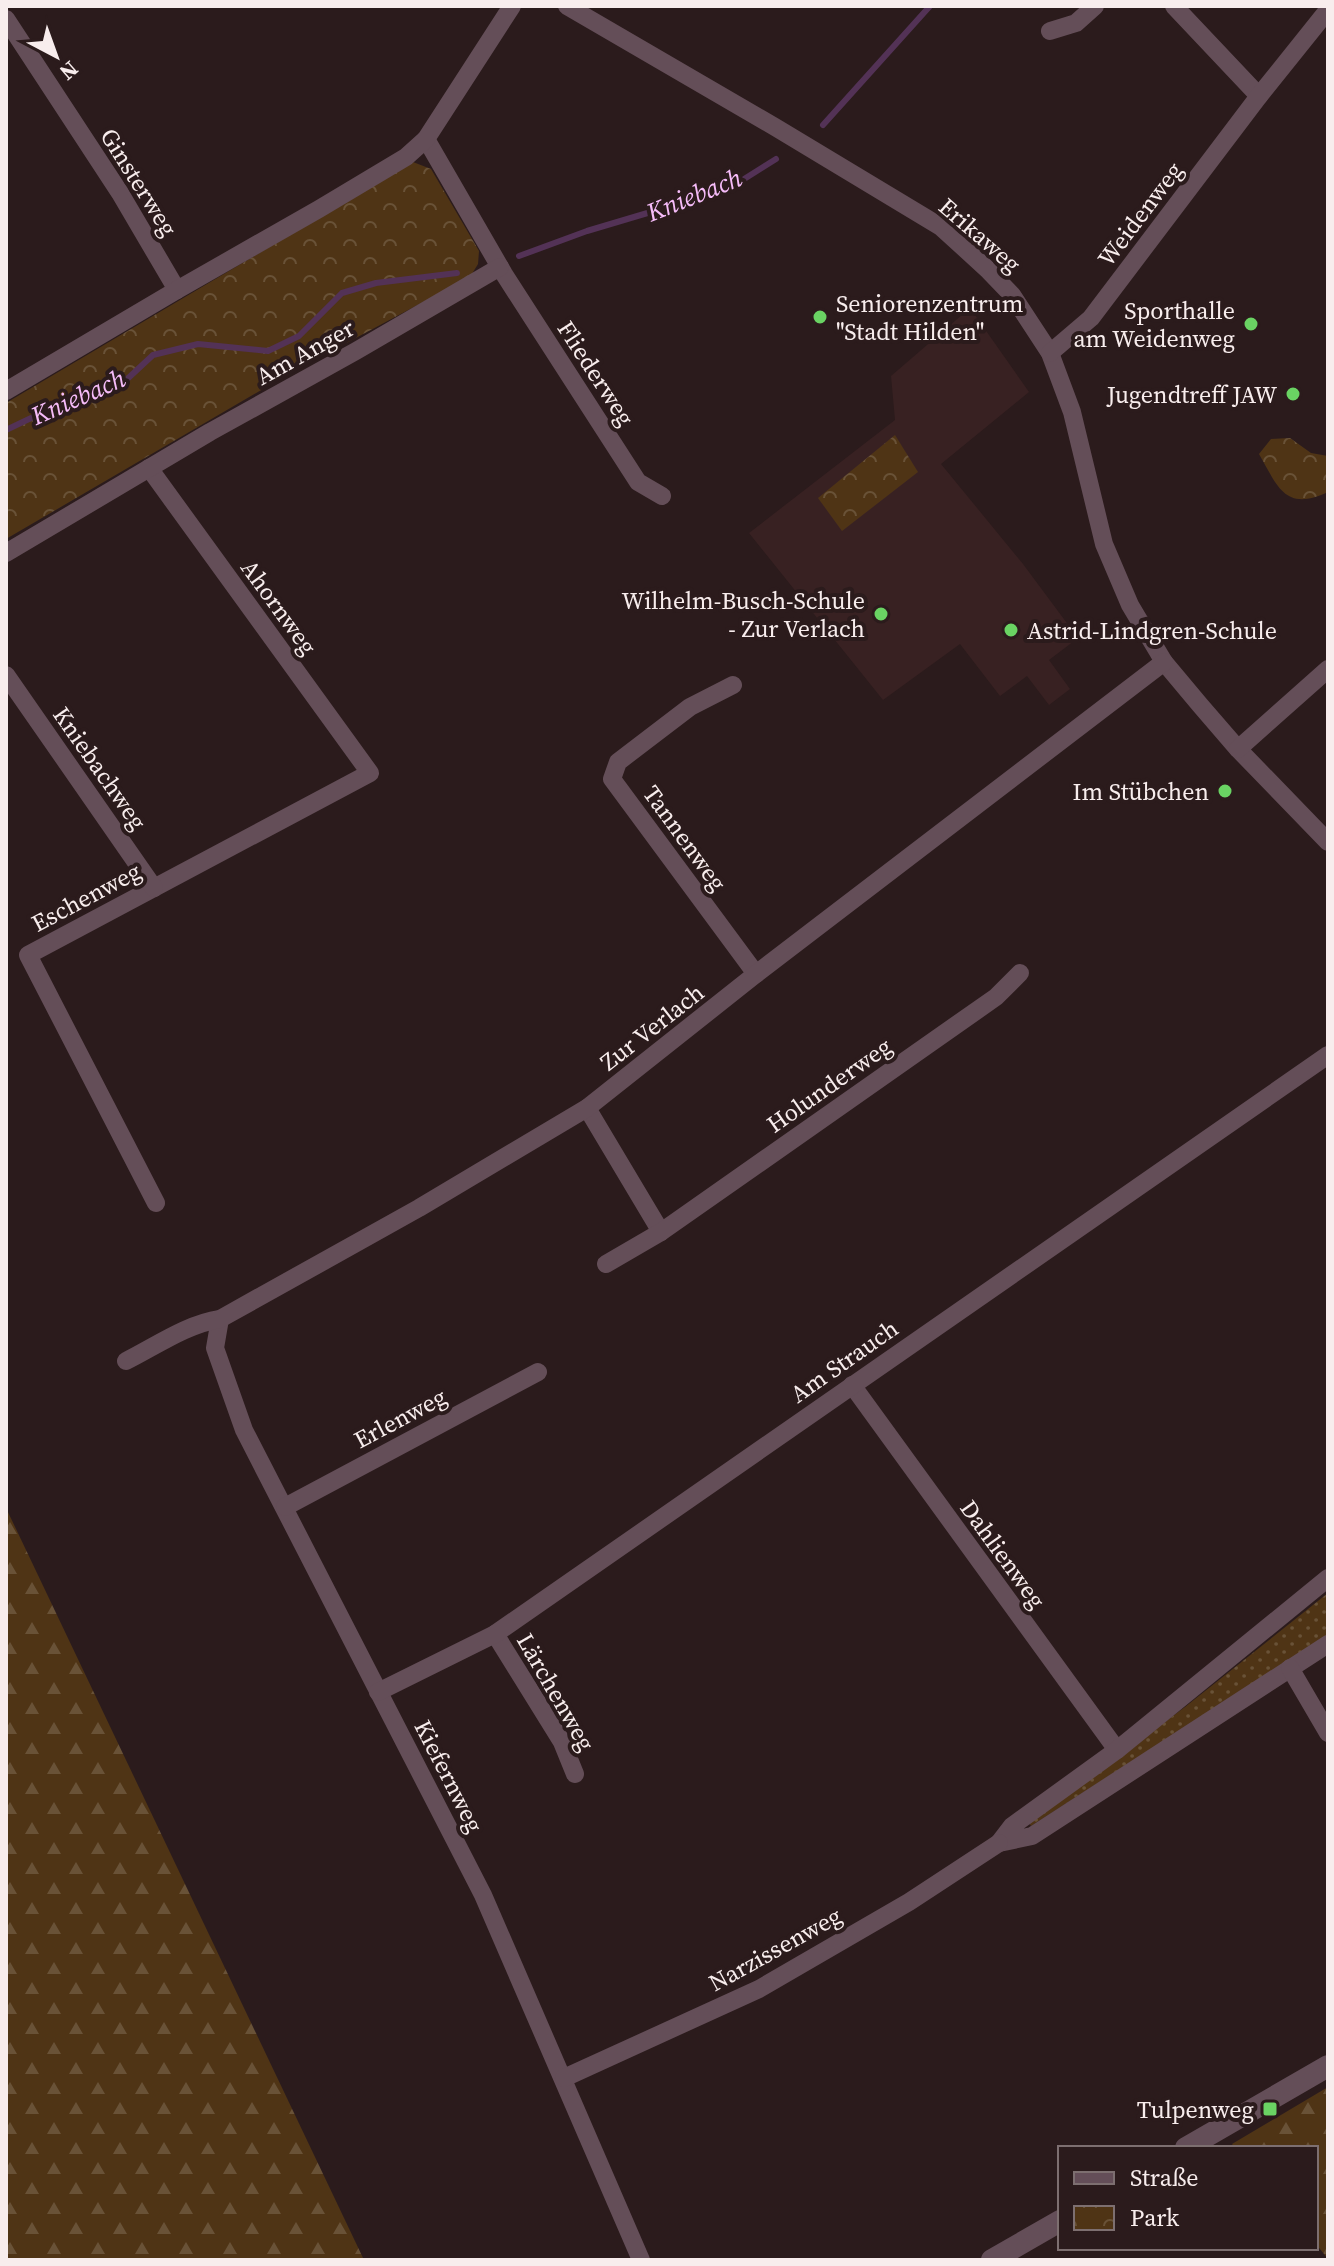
<svg xmlns="http://www.w3.org/2000/svg" width="1334" height="2266" viewBox="0 0 1334 2266" font-family="'Source Serif 4',serif">
<defs>
<pattern id="grass-dots" width="8" height="8" patternUnits="userSpaceOnUse" patternTransform="scale(2)"><rect width="8" height="8" fill="#4f3415"/><path d="M2 2h.1M6 6h.1" fill="none" stroke="#695237" stroke-width="1.8" stroke-linecap="round"/></pattern>
<pattern id="forest-firs" width="22" height="20" patternUnits="userSpaceOnUse" patternTransform="scale(2)"><rect width="22" height="20" fill="#4f3415"/><path d="M5 1l3.5 6h-7zM16 11l3.5 6h-7z" fill="#695237"/></pattern>
<pattern id="park-crowns" width="20" height="18" patternUnits="userSpaceOnUse" patternTransform="scale(2)"><rect width="20" height="18" fill="#4f3415"/><path d="M2 6a3 3 0 1 1 6 0M12 15a3 3 0 1 1 6 0" fill="none" stroke="#695237"/></pattern>
</defs>
<rect width="100%" height="100%" fill="#2b1b1c"/>
<path fill="#382122" d="M970,308l59,84 -88,72 82,100 55,74 -29,22 21,29 -21,16 -22,-29 -27,20 -40,-52 -77,56 -134,-167 146,-113 -4,-44z"/>
<path fill="url(#grass-dots)" d="M1328,1593v42l-297,191 -2,-3 156,-116z"/>
<g fill="url(#forest-firs)">
<path d="M6,1508l358,752h-358z"/>
<path d="M1328,2087v172l-12,-15v-96h-81l-3,-4z"/>
</g>
<g fill="url(#park-crowns)">
<path d="M413,162l18,7 48,82 -1,13 -8,13 -178,95 -286,167v-136z"/>
<path d="M895,435l23,37 -76,59 -24,-33z"/>
<path d="M1290,438l21,15 17,3v36c-43,20 -50,-5 -69,-38l12,-15z"/>
</g>
<g fill="none" stroke-linecap="round" stroke-linejoin="round">
<g stroke="#533256" stroke-width="6">
<path d="M823,125l107,-119"/>
<path d="M519,256l68,-25 121,-36 33,-14 35,-22"/>
<path d="M6,430l65,-31 53,-17 29,-27 45,-11 70,7 31,-15 43,-43 34,-10 81,-10"/>
</g>
<g stroke="#644e58" stroke-width="18">
<path d="M567,6l208,121 166,100 46,42 25,26 38,58 22,59 32,132 26,61 34,57 36,43 38,44 90,93"/>
<path d="M1174,6l85,90"/>
<path d="M6,19l114,174 57,97"/>
<path d="M1050,31l26,-8 19,-17"/>
<path d="M426,139l78,135 134,208 24,14"/>
<path d="M1050,353l41,-35 168,-222 69,-86"/>
<path d="M6,391l171,-101 142,-81 87,-52 20,-18 86,-133"/>
<path d="M149,468l221,305 -342,182 128,248"/>
<path d="M6,553l204,-121 146,-81 144,-84"/>
<path d="M6,675l148,213"/>
<path d="M733,685l-43,22 -72,55 -6,17 144,195"/>
<path d="M1238,749l90,-80"/>
<path d="M587,1108l74,124"/>
<path d="M606,1264l55,-32 335,-235 24,-24"/>
<path d="M220,1319l-5,29 29,82 239,465 158,365"/>
<path d="M126,1361c30,-15 61,-37 94,-42l199,-111 168,-100 169,-134 408,-312"/>
<path d="M852,1385l265,365"/>
<path d="M285,1507l253,-135"/>
<path d="M1328,1578l-211,172 -105,76 -13,17 33,-7 296,-192"/>
<path d="M495,1634l67,108 13,32"/>
<path d="M1290,1668l38,65"/>
<path d="M378,1692l117,-58 833,-579"/>
<path d="M564,2078l195,-89 150,-87 90,-59"/>
</g>
<g stroke="#644e58" stroke-width="22">
<path d="M1186,2148l142,-82"/>
<path d="M992,2260l68,-39"/>
</g>
</g>
<g fill="#6ad363" stroke="#2b1b1c" stroke-width="3">
<circle cx="820" cy="317" r="8"/>
<circle cx="1251" cy="324" r="8"/>
<circle cx="1293" cy="394" r="8"/>
<circle cx="881" cy="614" r="8"/>
<circle cx="1011" cy="630" r="8"/>
<circle cx="1225" cy="791" r="8"/>
<rect x="1262" y="2101" width="16" height="16" rx="4"/>
</g>
<g text-anchor="middle" dominant-baseline="central" stroke-width="8" stroke-linejoin="round" paint-order="stroke">
<g font-size="24" fill="#f8eded" stroke="#2b1b1c">
<text transform="translate(139 182) rotate(58)">Ginsterweg</text>
<text transform="translate(1140 214) rotate(-53)">Weidenweg</text>
<text transform="translate(980 235) rotate(41)">Erikaweg</text>
<text transform="translate(305 352) rotate(-29)">Am Anger</text>
<text transform="translate(596 373) rotate(57)">Fliederweg</text>
<text transform="translate(279 607) rotate(54)">Ahornweg</text>
<text transform="translate(100 768) rotate(55)">Kniebachweg</text>
<text transform="translate(685 838) rotate(54)">Tannenweg</text>
<text transform="translate(86 897) rotate(-28)">Eschenweg</text>
<text transform="translate(652 1027) rotate(-38)">Zur Verlach</text>
<text transform="translate(829 1085) rotate(-35)">Holunderweg</text>
<text transform="translate(844 1361) rotate(-35)">Am Strauch</text>
<text transform="translate(400 1418) rotate(-28)">Erlenweg</text>
<text transform="translate(1003 1554) rotate(54)">Dahlienweg</text>
<text transform="translate(556 1692) rotate(60)">Lärchenweg</text>
<text transform="translate(449 1776) rotate(63)">Kiefernweg</text>
<text transform="translate(775 1949) rotate(-29)">Narzissenweg</text>
</g>
<g font-size="24" fill="#f8eded" stroke="#2b1b1c" text-anchor="end">
<text x="836" y="303" text-anchor="start">Seniorenzentrum<tspan x="836" dy="28">"Stadt Hilden"</tspan></text>
<text x="1235" y="310">Sporthalle<tspan x="1235" dy="28">am Weidenweg</tspan></text>
<text x="1277" y="394">Jugendtreff JAW</text>
<text x="865" y="600">Wilhelm-Busch-Schule<tspan x="865" dy="28">- Zur Verlach</tspan></text>
<text x="1027" y="630" text-anchor="start">Astrid-Lindgren-Schule</text>
<text x="1209" y="791">Im Stübchen</text>
<text x="1254" y="2109">Tulpenweg</text>
</g>
<g font-size="26" font-style="italic" fill="#f6bcf9" stroke="#2b1b1c">
<text transform="translate(694 195) rotate(-22)">Kniebach</text>
<text transform="translate(78 397) rotate(-24)">Kniebach</text>
</g>
</g>
<rect width="1334" height="2266" fill="none" stroke="#f8eded" stroke-width="16"/>
<rect x="1058" y="2146" width="260" height="104" fill="#2b1b1c" stroke="#7d6f70" stroke-width="2"/>
<rect x="1074" y="2172" width="40" height="12" fill="#644e58" stroke="#7d6f70" stroke-width="2"/>
<text x="1130" y="2186" font-size="24" fill="#f8eded">Straße</text>
<rect x="1074" y="2206" width="40" height="24" fill="url(#park-crowns)" stroke="#7d6f70" stroke-width="2"/>
<text x="1130" y="2226" font-size="24" fill="#f8eded">Park</text>
<g transform="translate(56 56) rotate(139)" stroke="#2b1b1c" stroke-width="6" paint-order="stroke">
<path d="M0-6L14 30L0 20L-14 30Z" fill="#f8eded"/>
<text y="-12" font-size="22" font-weight="bold" text-anchor="middle" fill="#f8eded">N</text>
</g>
</svg>
